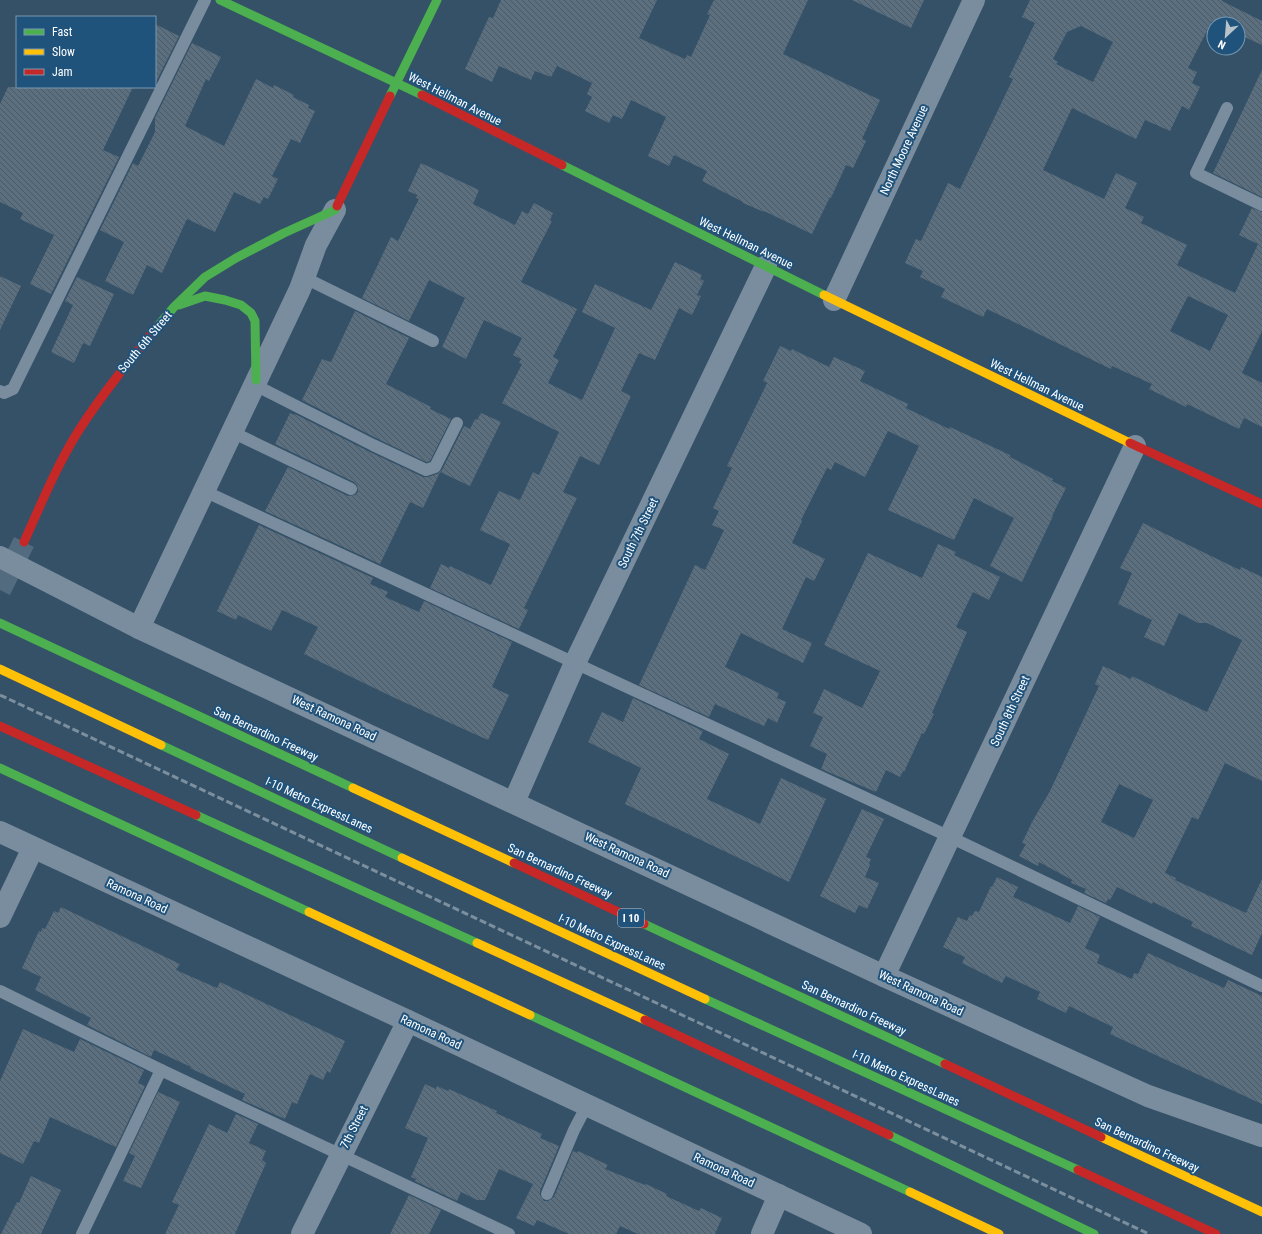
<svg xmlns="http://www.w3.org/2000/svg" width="1262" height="1234" viewBox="0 0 1262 1234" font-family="'Roboto Condensed',sans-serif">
<defs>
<pattern id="building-back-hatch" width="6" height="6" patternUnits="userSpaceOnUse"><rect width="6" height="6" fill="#5a6f80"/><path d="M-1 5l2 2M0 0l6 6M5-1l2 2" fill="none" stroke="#51585e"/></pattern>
</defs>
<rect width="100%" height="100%" fill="#355167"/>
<g fill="url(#building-back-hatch)" fill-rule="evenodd">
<path d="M501,0h156l-18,38 46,21 2,-4 4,2 19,-42 -3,-1 7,-14h94l-25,54 97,46 -18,39 4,2 -13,27 -7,-3 -15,33 -1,-1 -18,37 -48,-23v1l-21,-9v-1l-41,-21 5,-10 -33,-16 -5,11 -21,-10 18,-39 -35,-17 -9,19 -9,-4 -4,8 -24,-12 7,-14 -5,-3 5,-11 -35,-17 -6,11 -16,-6 -4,9 -32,-14 -7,16 -27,-13 24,-52 4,1z"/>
<path d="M852,0h72l-13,28z"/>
<path d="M1030,0h192v1l40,20v24l-24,-11v-10h-20l-6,-3 -24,47 9,4 -5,11 8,4 -11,23 -7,-4 -12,25 -25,-11 -9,19 -64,-31 -29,62 61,29 12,-26 21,10 -12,25 19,9 -3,6 46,22 -10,20 58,28 23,-49 -19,-9 13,-27 10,4v119l-20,42 20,10v44l-18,-9 -5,11 -52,-25 -1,3 -37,-18 3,-5 -40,-18 -1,3 -124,-60 -4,8 -42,-20 4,-8 -25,-12 3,-6 -18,-8 11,-24 5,2 27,-58 12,6 53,-110 -4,-2 26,-54 -13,-6zM1081,26l32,16 -20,40 -37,-18 2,-2 -5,-3 14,-27zM1188,296l40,19 -18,36 -40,-20z"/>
<path d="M155,24l24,12 -24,48z"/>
<path d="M192,43l29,14 -12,24 -3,-2 -21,47 39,20 32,-67 17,9 1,-3 20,10 -1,2 16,8 -1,3 7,3 -15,32 -9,-4 -19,37 6,3 -10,20 -4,-2 -4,7 -26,-12 -19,40 -28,-13 -25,54 -15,-8 -14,30 -28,-14 19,-39 -24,-12 33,-67 5,3 17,-34v-14z"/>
<path d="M1262,70v127l-49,-24z"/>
<path d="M8,87h125l-30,63 16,7 -68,137 -21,-10 24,-49 -34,-16 3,-6 -23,-11v-98z"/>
<path d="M421,163l58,27 -6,14 42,21 7,-14 6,3 6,-11 19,10 -3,7 2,1 -31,61 56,27 -24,48 6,3 -11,23 34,17 33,-72 -33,-16 13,-28 56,26 24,-48 27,13 -2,4 4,2 -7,14 4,1 -9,19 -13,-7 -24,52 -16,-7 -18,38 10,5 -32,69 -19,-9 -17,36 14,6 -53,110 4,2 -9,19 -89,-41 11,-24 8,4 1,-2 41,19 19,-41 -30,-14 19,-39 21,9 13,-28 6,3 20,-43 -57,-29 20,-39 -3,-1 2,-4 -8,-4 9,-17 -38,-18 -18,39 -24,-12 23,-49 -36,-18 -20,41 -47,-23 29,-61 7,4 21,-42 -3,-1 1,-3 -9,-4z"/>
<path d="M0,276l21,10 -21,44z"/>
<path d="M77,277l37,17 -24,52 -7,-3 -9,20 -23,-11 22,-47 -8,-4z"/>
<path d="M355,311l54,27 -23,46 45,23 -1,2 21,10 -21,42 -4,1 -50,-24 -74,-38 20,-41 9,3z"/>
<path d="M780,346l11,5 1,-2 37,18 5,-10 31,14 -5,10 48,23 -2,4 43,21 1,-2 60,28v2l43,22 -1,2 14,7 -14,28h1l-31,66 -32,-16 24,-48 -40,-20 -20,42 -66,-30 31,-64 -31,-15 -23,46 -30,-15 -4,8 -4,-2 -26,52 1,1 -10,22 33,16 -11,22 -8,-4 -24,52 30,14 -9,20 -62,-30 -16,34 54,26 -2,5 9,4 -9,21 -9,-5 -4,8 -49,-22 -6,13 -70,-32 56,-120 10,5 19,-40 -12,-5 7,-14 -6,-3 19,-40 -5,-2 40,-83 -4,-2z"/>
<path d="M290,413l4,2 1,-1 75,38 53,25h5l9,-3 5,-4 22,-44 6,3 5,-10 2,1 4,-7 20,9 -31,64 -30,-14 -17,36 -13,-6 -30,62 -115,-53 23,-44 60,29 7,-1 3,-3 -1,-7 -3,-3 -79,-38z"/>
<path d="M1143,523l97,47 1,-3 21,10v204l-37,-18 -27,57 -6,-3 -27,56 11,5 -1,2 71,33 16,-34v54l-10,22 -61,-29 2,-4 -40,-20 -1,2 -35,-17 -7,13 -2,-1 -2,4 -22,-10 2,-4 -15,-6 1,-3 -33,-18 -1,4 -19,-10 7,-12 -4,-1 10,-21 18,-31 49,-105 -4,-2 8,-18 28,13 1,-3 75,36 35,-72 -35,-17h-9l-19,-10 -15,33 -20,-9 8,-17 -34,-16 14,-31 -12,-5zM1119,784l34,16 -19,38 -33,-16z"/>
<path d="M259,525l114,53 -3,6 18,8 -3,5 34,15 5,-11 88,41 -20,45 17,8 -21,45 -91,-41 -93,-45 14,-27 -36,-17 -11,21 -33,-16 -2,5 -19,-9z"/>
<path d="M938,544l18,8 -2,3 46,22 -11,23 -16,-8 -17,35 11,5 -35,81 2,1 -10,20 -2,-1 -18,39 -1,-1 -3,6 -14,-7 -10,22 -55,-23 6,-15 -17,-8 13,-29 -10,-4 11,-24 38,19 18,-37 -56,-26 44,-92 54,25z"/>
<path d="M633,698l70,33 -4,8 30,15 -22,45 53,25 21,-46 45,21 -37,83 -164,-78 16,-36 -53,-26 14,-30 21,10z"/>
<path d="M862,809l22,10 -18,38 5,2 -2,5 1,1 -5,12 14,6 -12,26 -8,-4 -4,8 -35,-17z"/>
<path d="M997,877l21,10 -5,10 57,26 8,-17 22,11 -15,31 15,7 -3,8 35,16 2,-6 4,1 10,-21 76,35 4,-8 34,16v108l-152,-70 3,-7 -44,-21 -3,7 -29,-14 3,-7 -34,-16 -4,7 -40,-20 3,-6 -22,-10 15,-30 9,4 3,-6 2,1 3,-5 4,1 12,-26 1,1z"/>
<path d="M61,907l119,57 -4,6 41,18 3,-6 125,59 -15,32 -3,-2 -4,9 -13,-6 -13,30 -5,-2 -7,17 -43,-19 3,-6 -55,-26 1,-1 -37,-17 -3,7 -64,-32 4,-7 -56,-28 6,-13 -19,-9 17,-37 2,1 1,-4 3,1 9,-18 4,2z"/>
<path d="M23,1029l51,23 6,-13 64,31 -6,13 7,3 -29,61 -66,-30 -11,26 -5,-2 -11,23 -23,-11v-72z"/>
<path d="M425,1084l11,5 1,-3 11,5 1,-2 48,22 -1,2 46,21 -2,4 19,8 -19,45v4l4,6h4l6,-4 19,-46 4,2 1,-2 30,14 -3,4 40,16 1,-1 21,10 -1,2 33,15 2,-3 21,10 -7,16h-77l-18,-8 -4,8h-47l-32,-14 -3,6 -18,-8 17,-34 -34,-15 -14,31h-8l-16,-8 -4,9 -42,-20 1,-2 -5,-2 17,-39 -23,-10z"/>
<path d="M158,1092l22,10 -39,86 -18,-7 12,-25 -6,-3z"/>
<path d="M236,1114l22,10 -9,19 17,8 -4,9 4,3 -31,71h-70l14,-29 -7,-3 37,-78 18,9z"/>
<path d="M31,1176l30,14 -20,44h-40l16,-32 2,1z"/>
<path d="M409,1195l32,15 -12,24h-39z"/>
</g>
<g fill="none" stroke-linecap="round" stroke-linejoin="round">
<path stroke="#536b7e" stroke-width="22" stroke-dasharray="22 11" stroke-linecap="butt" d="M0,590l24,-48"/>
<g stroke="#7a8d9e" stroke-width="12">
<path d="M1227,108l-31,65 66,32"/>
<path d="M305,278l128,63"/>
<path d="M255,385l118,60 53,25 9,-3 22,-44"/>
<path d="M0,391l4,2 9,-4 192,-389"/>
<path d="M232,432l119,57"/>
<path d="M204,491l746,346 312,149"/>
<path d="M0,991l161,79 348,164"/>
<path d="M547,1194l27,-64 13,-25"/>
<path d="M82,1234l79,-164"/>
</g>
<g stroke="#7a8d9e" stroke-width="22">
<path d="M834,300l140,-300"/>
<path d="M0,557l139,71 745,348 264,120 114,40"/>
<path d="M139,628l161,-339 16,-44 19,-35"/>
<path d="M514,802l61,-139 191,-397"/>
<path d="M0,832l408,189 453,213"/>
<path d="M0,917l33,-69"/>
<path d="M884,976l251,-530"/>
<path d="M302,1234l106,-213"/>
<path d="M762,1234l17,-39"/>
</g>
<g stroke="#4caf50" stroke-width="9">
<path d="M220,0l202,95"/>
<path d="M390,96l47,-96"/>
<path d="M562,165l262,130"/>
<path d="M179,305l26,-9 20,4 16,5 10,8 4,8 1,59"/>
<path d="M158,326l16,-19 31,-30 31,-19 48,-25 51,-23 2,-4"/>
<path d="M0,623l353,165"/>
<path d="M161,745l241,113"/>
<path d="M0,768l309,144"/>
<path d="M196,815l281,128"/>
<path d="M644,924l301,140"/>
<path d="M705,999l373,171"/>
<path d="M530,1015l380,177"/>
<path d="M889,1135l205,99"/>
</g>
<g stroke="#ffc107" stroke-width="9">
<path d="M824,295l306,148"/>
<path d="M0,669l161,76"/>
<path d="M353,788l161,75"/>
<path d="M402,858l303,141"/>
<path d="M309,912l221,103"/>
<path d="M477,943l168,77"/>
<path d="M1101,1137l161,75"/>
<path d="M910,1192l89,42"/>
</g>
<g stroke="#c62828" stroke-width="9">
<path d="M422,95l140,70"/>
<path d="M337,206l53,-110"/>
<path d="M1130,443l132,61"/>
<path d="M24,542c17,-38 33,-77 55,-112 24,-37 51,-70 79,-104"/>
<path d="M0,726l196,89"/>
<path d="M514,863l130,61"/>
<path d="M645,1020l244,115"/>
<path d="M945,1064l156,73"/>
<path d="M1078,1170l138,64"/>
</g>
<path stroke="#7c8f9e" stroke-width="3" stroke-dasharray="7 3" stroke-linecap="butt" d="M0,695l1149,539"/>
</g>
<g text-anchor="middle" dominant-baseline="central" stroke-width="4" stroke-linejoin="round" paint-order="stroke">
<rect fill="#20537c" stroke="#bccbd8" stroke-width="1" x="618" y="909" width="26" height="18" rx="3"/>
<g font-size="11" font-weight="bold" fill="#fff">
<text x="631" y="918">I 10</text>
</g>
<g font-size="12" fill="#fff" stroke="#20537c">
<text transform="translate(455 99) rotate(27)">West Hellman Avenue</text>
<text transform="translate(904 150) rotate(-65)">North Moore Avenue</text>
<text transform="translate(746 243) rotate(26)">West Hellman Avenue</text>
<text transform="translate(145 342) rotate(-50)">South 6th Street</text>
<text transform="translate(1037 385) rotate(26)">West Hellman Avenue</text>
<text transform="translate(638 533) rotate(-64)">South 7th Street</text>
<text transform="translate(1010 711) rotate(-65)">South 8th Street</text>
<text transform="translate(334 718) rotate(25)">West Ramona Road</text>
<text transform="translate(266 734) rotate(25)">San Bernardino Freeway</text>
<text transform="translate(319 805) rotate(25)">I-10 Metro ExpressLanes</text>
<text transform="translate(627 855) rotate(25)">West Ramona Road</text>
<text transform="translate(560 871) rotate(25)">San Bernardino Freeway</text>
<text transform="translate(137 896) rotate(25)">Ramona Road</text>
<text transform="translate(612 942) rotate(25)">I-10 Metro ExpressLanes</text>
<text transform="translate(921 993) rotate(25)">West Ramona Road</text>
<text transform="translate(854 1008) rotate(25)">San Bernardino Freeway</text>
<text transform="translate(431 1032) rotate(25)">Ramona Road</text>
<text transform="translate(906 1078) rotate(25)">I-10 Metro ExpressLanes</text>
<text transform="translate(354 1127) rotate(-63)">7th Street</text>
<text transform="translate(1147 1145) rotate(25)">San Bernardino Freeway</text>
<text transform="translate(724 1170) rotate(25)">Ramona Road</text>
</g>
</g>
<rect x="16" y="16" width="140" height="72" fill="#20537c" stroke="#7998b0"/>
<rect x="24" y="29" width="20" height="6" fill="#4caf50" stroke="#7998b0"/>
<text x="52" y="36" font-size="12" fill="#ffffff">Fast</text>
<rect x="24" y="49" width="20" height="6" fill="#ffc107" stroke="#7998b0"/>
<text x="52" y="56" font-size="12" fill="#ffffff">Slow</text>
<rect x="24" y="69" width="20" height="6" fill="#c62828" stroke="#7998b0"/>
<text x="52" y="76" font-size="12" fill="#ffffff">Jam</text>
<g transform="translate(1226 36) rotate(206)"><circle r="19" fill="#20537c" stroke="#7998b0"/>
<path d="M0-3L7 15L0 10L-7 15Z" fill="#b8c2ca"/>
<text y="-6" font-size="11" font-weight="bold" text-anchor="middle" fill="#ffffff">N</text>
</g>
</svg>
